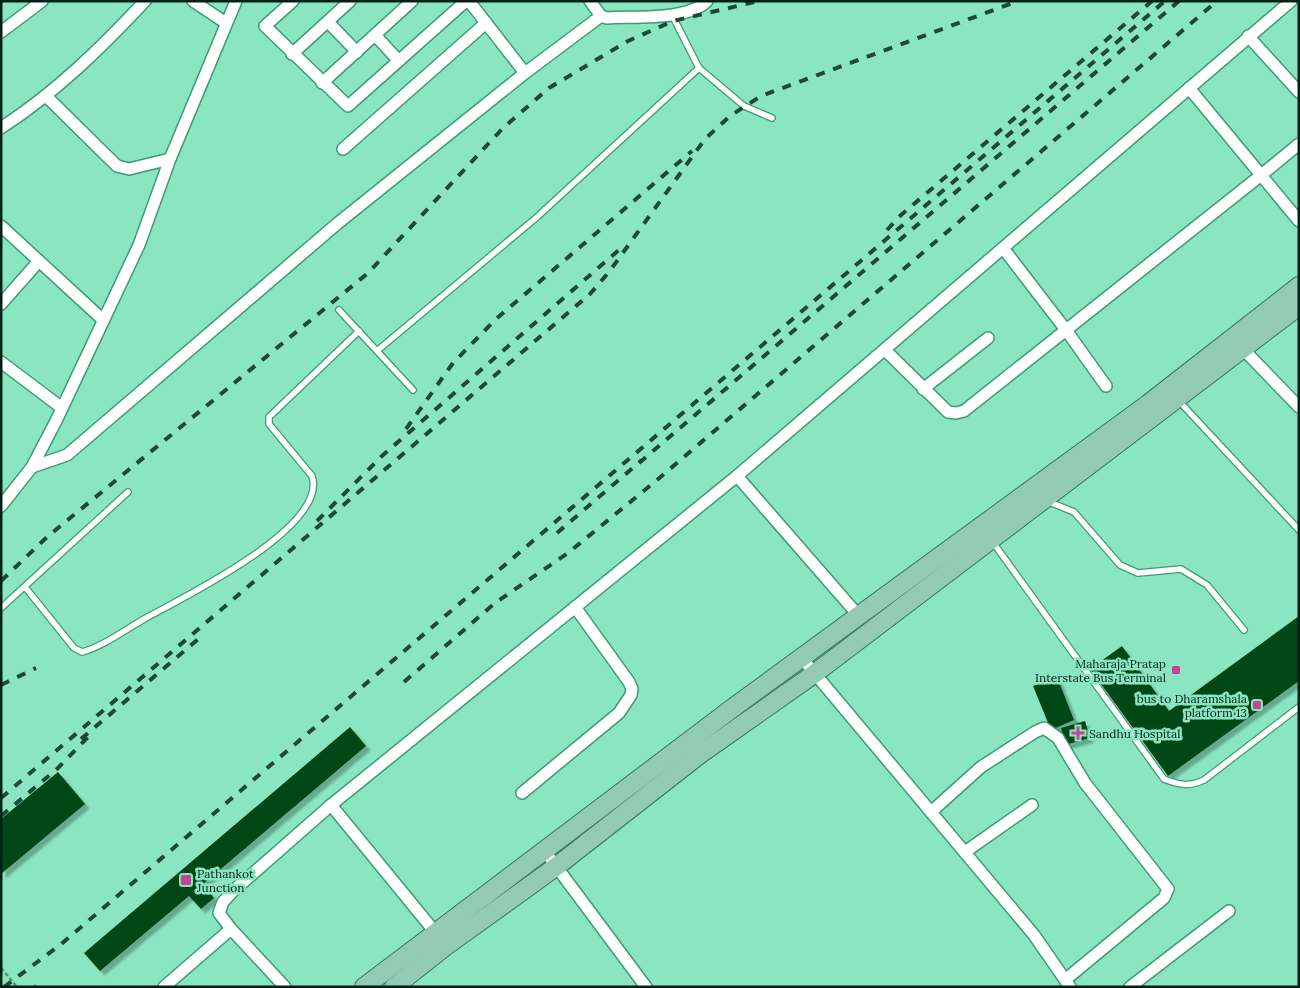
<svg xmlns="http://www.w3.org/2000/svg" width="1300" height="988" viewBox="0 0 1300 988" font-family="Lora,serif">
<defs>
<filter id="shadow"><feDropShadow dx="4.5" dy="4.5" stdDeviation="1" flood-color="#0004"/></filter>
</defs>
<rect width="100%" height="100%" fill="#8ae6c1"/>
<g fill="#034713" filter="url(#shadow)">
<path d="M1299,616v65l-131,95 -78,-107 32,-23 47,65z"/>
<path d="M1057,677l17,43 -23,10 -18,-44z"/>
<path d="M1085,721l5,17 -25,7 -4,-17z"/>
<path d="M350,727l16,19 -163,138 11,14 -13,11 -12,-13 -89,75 -16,-18z"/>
<path d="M58,772l27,32 -84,70v-55z"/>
</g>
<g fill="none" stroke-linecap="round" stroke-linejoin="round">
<g stroke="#3c9b78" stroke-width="8">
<g id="lane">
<path d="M672,15l27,53 45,38 28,12"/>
<path d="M339,310l74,80"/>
<path d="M378,350l159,-133 162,-149"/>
<path d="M1178,400l121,130"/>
<path d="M1047,501l27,11 46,53 18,8 43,-4 26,16 37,45"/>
<path d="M992,541l172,238c16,6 25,8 40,1l95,-73"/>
<path d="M25,587l49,61 8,4c22,-6 44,-23 64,-34 36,-20 183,-91 166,-142l-43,-52v-7l90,-86"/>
<path d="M1,608l127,-116"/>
</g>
</g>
<g stroke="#3c9b78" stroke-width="14">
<g id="street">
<path d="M193,1l33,22"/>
<path d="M293,1l-28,25 83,80 118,-105"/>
<path d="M469,1l56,72 76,-57"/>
<path d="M590,1l11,15 6,2c27,-2 80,3 100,-17"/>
<path d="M328,22l29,30"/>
<path d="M1,32l41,-31"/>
<path d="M375,35l23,25"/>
<path d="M1248,36l51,56"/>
<path d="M292,54l58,-53"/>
<path d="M322,83l90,-82"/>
<path d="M1189,88l110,133"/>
<path d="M47,97l70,69 12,3 41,-10"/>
<path d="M1,128c55,-36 99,-79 144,-127"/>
<path d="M343,149l143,-126"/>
<path d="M1,226l101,93"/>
<path d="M1003,248l63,82 40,56"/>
<path d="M1,304l38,-43"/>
<path d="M1243,349l56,58"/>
<path d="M886,351l62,61 8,1 8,-2 296,-235 39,-32"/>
<path d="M1,362l61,46"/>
<path d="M923,389l65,-51"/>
<path d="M32,467l35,-12 271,-232 187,-150"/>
<path d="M737,476l121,139"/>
<path d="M1,506l31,-39 25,-48 82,-174 31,-86 66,-158"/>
<path d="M801,657l233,278 36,52"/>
<path d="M522,793l97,-80 12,-18 1,-6 -3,-7 -54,-75"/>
<path d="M331,805l108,132"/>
<path d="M931,812l50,-45 54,-35 9,-4 14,10 27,45 83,106 -4,9 -99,82"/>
<path d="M544,850l102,137"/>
<path d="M965,852l67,-47"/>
<path d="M164,987l67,-58"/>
<path d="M285,987l-54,-58 -12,-16 4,-11 10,-11 98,-86 406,-329 554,-475"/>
<path d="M1130,987l99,-76"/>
</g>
</g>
<g stroke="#31785e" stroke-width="20">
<g id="primary">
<path d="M364,987l370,-280 414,-303 151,-118"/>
<path d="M394,987l52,-41 111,-80 142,-111 115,-81 485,-368"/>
</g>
</g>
<path stroke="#509178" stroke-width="2.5" stroke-dasharray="4 2.5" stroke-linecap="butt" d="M34,987l2,-2"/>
<use href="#lane" stroke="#fff" stroke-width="5.5"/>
<use href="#street" stroke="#fff" stroke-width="11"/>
<use href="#primary" stroke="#92cab5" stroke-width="18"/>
<g stroke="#1f4839" stroke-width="4" stroke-dasharray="9 9" stroke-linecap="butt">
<path d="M887,230l14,-15 251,-214"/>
<path d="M406,429l47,-66 43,-44 196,-168"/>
<path d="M639,463l540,-462"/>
<path d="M317,521l66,-66 237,-206"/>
<path d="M557,533l85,-73"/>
<path d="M1,581l46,-44 321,-264 135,-145 46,-40 79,-47 45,-20 86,-20"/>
<path d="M404,682l91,-79 73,-50 89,-73 560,-479"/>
<path d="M1,685l35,-17"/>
<path d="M81,739l122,-104"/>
<path d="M1,798l589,-504 19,-22 96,-133 25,-23 31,-20 257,-95"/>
<path d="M1,816l56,-47 32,-33"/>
<path d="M4,987l56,-42 1105,-944"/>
</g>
<path stroke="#509178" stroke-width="2.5" stroke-dasharray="4 2.5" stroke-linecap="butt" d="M1,968l16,19"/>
</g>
<g fill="#c34593" stroke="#8ae6c1" stroke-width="2">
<rect x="1171" y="665" width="10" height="10" rx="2.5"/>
<rect x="1252" y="700" width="10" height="10" rx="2.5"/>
<path d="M1075.5 725.5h5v5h5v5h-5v5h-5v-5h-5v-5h5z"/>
<rect x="180" y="874" width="12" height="12" rx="2.5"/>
</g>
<g text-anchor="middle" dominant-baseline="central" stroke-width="5" stroke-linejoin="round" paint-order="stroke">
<g font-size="12" fill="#032016" stroke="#8ae6c1" text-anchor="end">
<text x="1166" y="663">Maharaja Pratap<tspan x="1166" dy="14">Interstate Bus Terminal</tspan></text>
<text x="1247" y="698">bus to Dharamshala<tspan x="1247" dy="14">platform 13</tspan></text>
<text x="1089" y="733" text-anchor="start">Sandhu Hospital</text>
<text x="197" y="873" text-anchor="start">Pathankot<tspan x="197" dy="14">Junction</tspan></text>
</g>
</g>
<rect width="1300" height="988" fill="none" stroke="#032016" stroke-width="5"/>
</svg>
